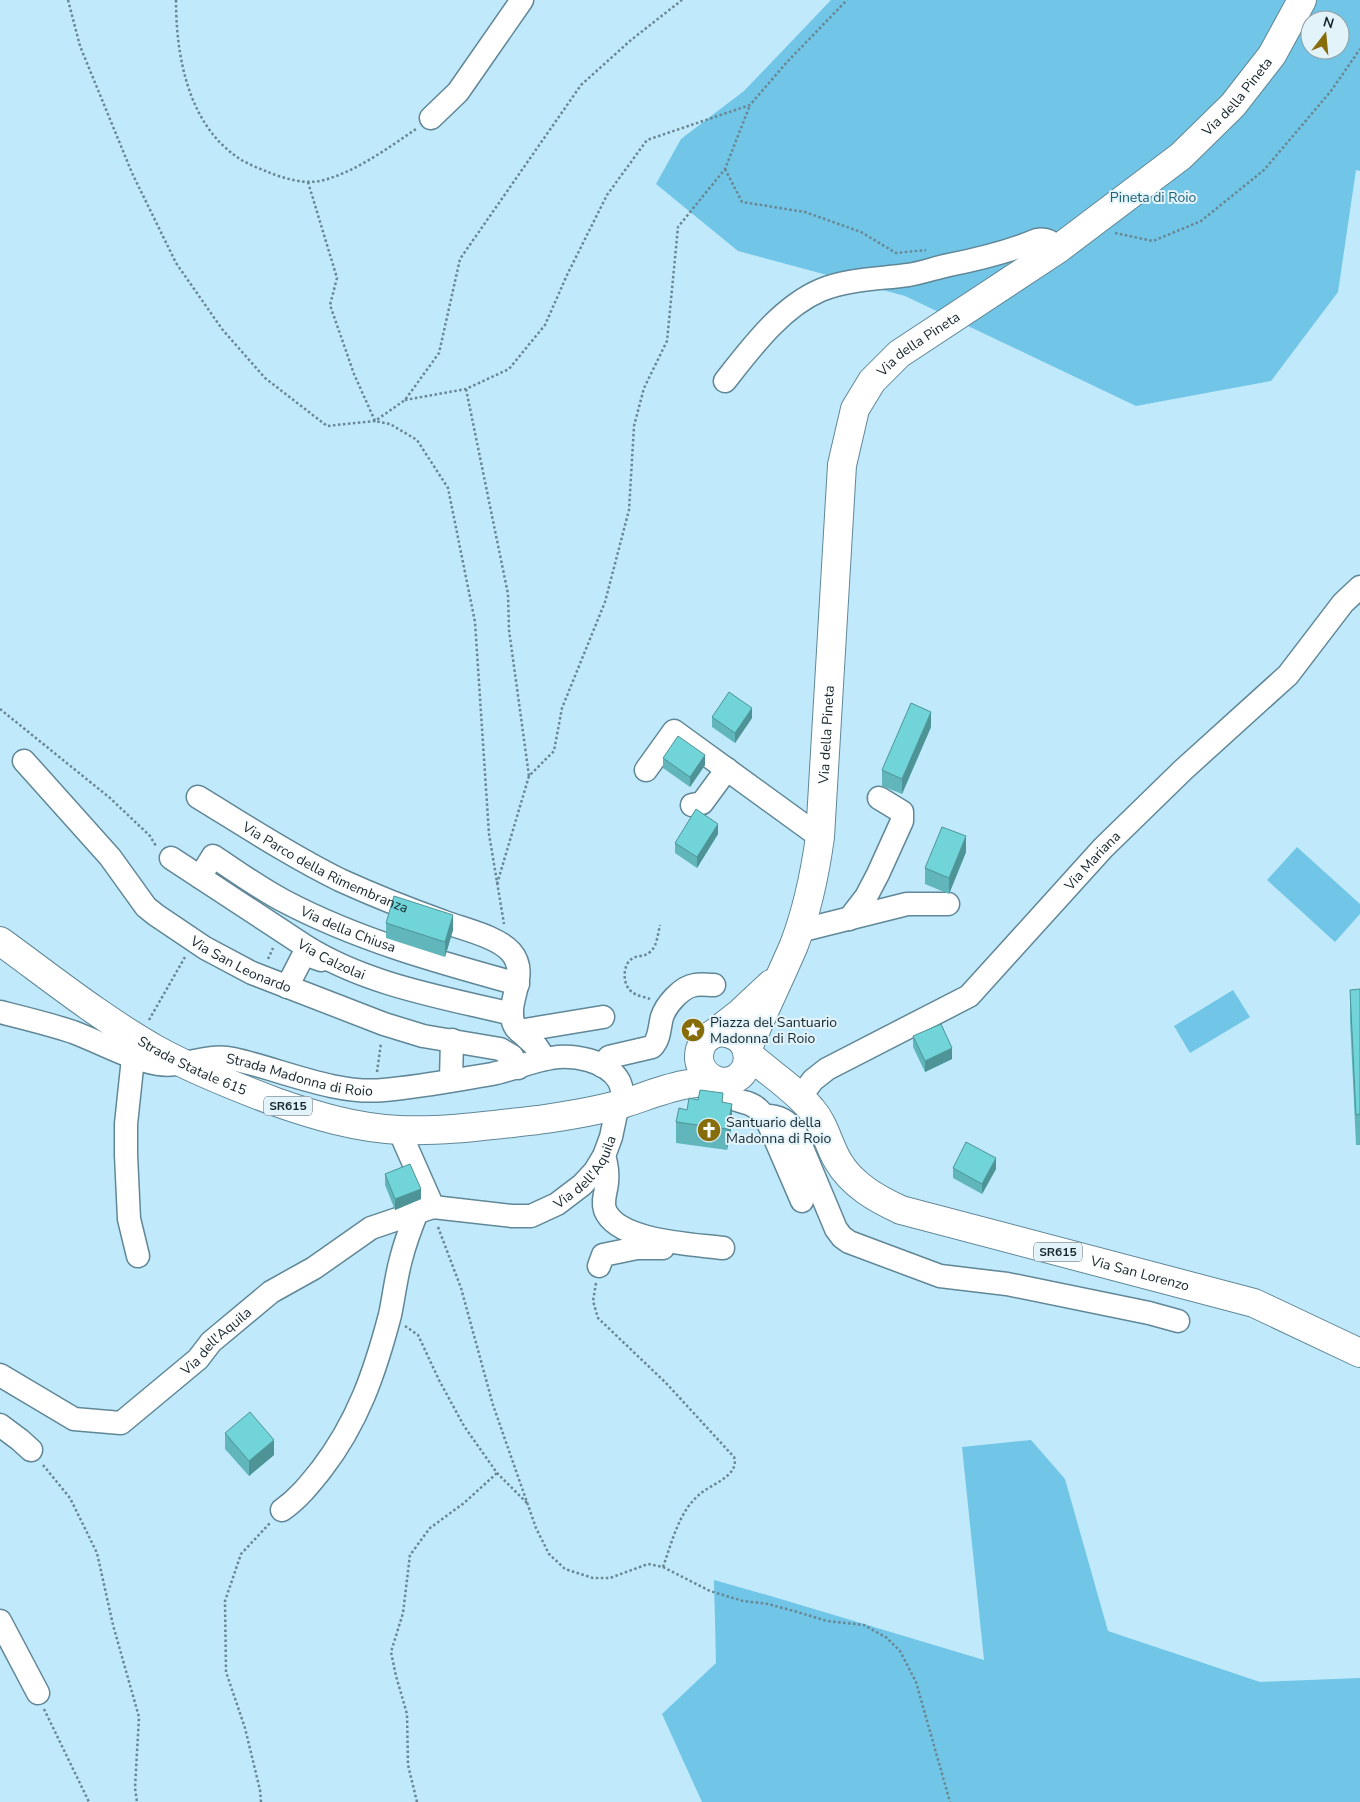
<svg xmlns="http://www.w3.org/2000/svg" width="1360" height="1802" viewBox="0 0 1360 1802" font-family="'Nunito Sans',sans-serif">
<rect width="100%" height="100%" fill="#c0eafc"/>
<g fill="#71c5e6" fill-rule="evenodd">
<path d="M831,0h529v171l-4,-1 -18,122 -67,89 -135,25 -231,-110 -167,-45 -82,-67 25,-45 63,-48zM1310,20h30v30h-30z"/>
<path d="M1297,847l63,57v10l-25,28 -68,-62z"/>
<path d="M1233,990l17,27 -60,36 -16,-27z"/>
<path d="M1031,1440l34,39 43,152 152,51 100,-4v124h-658l-40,-88 54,-51 -2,-83 60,17 210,63 -22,-213z"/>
</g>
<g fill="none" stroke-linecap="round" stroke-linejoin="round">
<g stroke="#608797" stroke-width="25">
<g id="minor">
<path d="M431,118l27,-26 64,-92"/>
<path d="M725,381c26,-33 56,-74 96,-91 27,-11 58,-11 87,-15 13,-2 27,-7 41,-10 30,-6 59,-13 88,-25 10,-2 14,2 21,9"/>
<path id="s1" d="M24,761l86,96 36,50 10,8 49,33 47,25 132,51 39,12 77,13 12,7 6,12"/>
<path d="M646,770l28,-39 146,106"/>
<path id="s2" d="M198,797c46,28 93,59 142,83 33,15 68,29 102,41 20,8 55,15 69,31 21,24 -10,54 5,76l21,19 8,12"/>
<path d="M692,805l10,-2 25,-34"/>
<path id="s3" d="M171,858l134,88c62,39 137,51 207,68"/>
<path id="s4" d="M200,877l13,-21c23,15 46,32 71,45 74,39 154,61 234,83"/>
<path d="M849,919l17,-22 12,-23 24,-53v-9l-23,-14"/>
<path d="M799,931l108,-27h41"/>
<path d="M287,987l17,-33 17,6 5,-1"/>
<path id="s5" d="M0,1012c24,6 49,12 73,20 29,11 54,26 85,32 25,4 49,-11 75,-5 47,10 102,36 151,31 36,-3 72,-10 108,-16 20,-4 39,-13 59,-16 22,-4 56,2 68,23 3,6 4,14 6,22"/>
<path d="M519,1031l84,-14"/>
<path d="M133,1058l-7,66v31l3,64 9,37"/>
<path d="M602,1066l7,-9 43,-10c8,-8 7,-19 10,-30 4,-12 19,-30 33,-32 6,-1 13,0 19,0"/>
<path d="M451,1080l1,-40"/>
<path d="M725,1082c11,29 17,13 33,27 6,5 9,12 12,18l32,74"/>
<path id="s6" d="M800,1097l13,-17 14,-11 142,-73 134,-148 80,-78 105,-95 55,-72 17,-16"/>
<path d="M764,1116c14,-1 23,4 31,15l41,98 6,8 7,5 91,34 67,8 142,29 29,8"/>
<path d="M399,1130l34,77"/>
<path d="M604,1156c3,9 4,18 3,27 -1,9 -5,18 -2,27 13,32 88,34 118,38"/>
<path d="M599,1266l4,-11 34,-7h26"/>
<path id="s7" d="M0,1375l74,44 47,4 77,-64 13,-17 60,-50 43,-24 57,-40 62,-21 79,9h19l26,-12 25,-19 13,-14 9,-15 7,-19 7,-33"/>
<path d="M0,1425l20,15 11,10"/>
<path d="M282,1510c16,-11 27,-25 39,-40 37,-48 54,-98 69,-155 4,-19 6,-38 11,-56 4,-16 10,-32 16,-47"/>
<path d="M0,1621l38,72"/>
</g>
</g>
<g stroke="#608797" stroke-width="30">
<g id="major">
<path id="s8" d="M0,941c51,37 102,78 157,109 38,21 79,37 119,52 40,14 81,26 123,28 46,2 93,-5 139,-10 29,-4 59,-9 87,-17 19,-6 38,-14 58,-18 9,-2 18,-3 27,-3 8,-1 16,1 23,-2 21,-9 19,-40 -3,-46 -31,-10 -45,36 -12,47"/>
<path d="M712,1035l28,-22 31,-29"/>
<path id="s9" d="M747,1050c15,-35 32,-70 47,-105 13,-34 21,-72 26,-108l22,-372 13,-56 17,-28 27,-27 159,-105 123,-93 52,-51 39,-50 30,-55"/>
<path id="s10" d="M748,1054c20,18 47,35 64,56 13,15 16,34 26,51 14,24 39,38 63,49l353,93 106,50"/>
</g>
</g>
<g stroke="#698693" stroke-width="2.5" stroke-dasharray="2.5 2.5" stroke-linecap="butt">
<path d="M68,0l12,46 52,127 44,90 46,66 43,49 62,48 48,-5 30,-21 34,-47 21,-94 121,-174 50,-45 51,-40"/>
<path d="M176,0c0,56 12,123 61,157 10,7 21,11 31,15 17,7 38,13 56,8 33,-9 64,-32 92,-51"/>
<path d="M725,169l17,33 63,10 56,20 35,21 30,-3"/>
<path d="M308,182l29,96 -7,27 24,69 21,47 15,3 27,16 31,48 27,134 14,212 15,90"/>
<path d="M1115,233l38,8 48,-20 63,-51 67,-79 29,-42"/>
<path d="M466,389l42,205 1,36 20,146"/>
<path d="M405,400l61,-11 43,-20 36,-44 22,-50 40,-80 40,-55 103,-35 37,-43 60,-62"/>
<path d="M0,709l110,89 40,38 6,10"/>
<path d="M497,884l32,-108 25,-25 8,-43 43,-106 24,-92 5,-84 10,-38 23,-47 11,-114 47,-58 25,-64"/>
<path d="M268,959l5,-11"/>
<path d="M650,999c-5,-2 -13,-3 -18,-7 -10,-7 -10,-28 1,-34 6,-3 13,-1 18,-7 6,-5 7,-18 9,-26"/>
<path d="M149,1020l36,-63"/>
<path d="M377,1072l4,-29"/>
<path d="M438,1227l23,61 32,117 43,123 13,26 16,15 28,9h17l38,-14 15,3 47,24 33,10 25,3 26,7 33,10 37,4 23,13 13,13 16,31 34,120"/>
<path d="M596,1283l-3,18 5,17 68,65 68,74c6,19 -23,27 -34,37 -21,17 -28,48 -37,73"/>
<path d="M405,1326l13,9 21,45 25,46 33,47 31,31"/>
<path d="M43,1465l27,33 27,55 16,72 26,92 -4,71 2,14"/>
<path d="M44,1709l45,93"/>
<path d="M261,1802l-1,-12 -15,-62 -19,-56 -1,-71 16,-47 29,-31"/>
<path d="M417,1802l-9,-37 -1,-51 -11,-38 -5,-24 12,-39 7,-58 20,-27 34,-25 33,-30"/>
</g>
<use href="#minor" stroke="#fff" stroke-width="22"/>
<use href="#major" stroke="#fff" stroke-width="28"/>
</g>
<g fill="#60b6ba">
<path d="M712,717l40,1 -17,25 -23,-16z"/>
<path d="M931,727l-29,67 -20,-8v-16z"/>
<path d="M663,758l42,7 -15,22 -27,-19z"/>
<path d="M718,834l-21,34 -22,-15v-10z"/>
<path d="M966,852l-17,42 -24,-10v-16z"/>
<path d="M386,923l67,7 -8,27 -59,-19z"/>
<path d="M1360,989v156h-4l-6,-125v-30z"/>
<path d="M913,1036l39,23 -27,13 -12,-25z"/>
<path d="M723,1102l9,22 -5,26 -51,-7v-21l11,-12z"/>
<path d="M953,1168l43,1 -14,25 -29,-16z"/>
<path d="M385,1174l36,25 -26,11 -10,-25z"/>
<path d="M225,1433l49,22 -25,21 -24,-27z"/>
</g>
<g fill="#4e9497">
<path d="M752,708v10l-17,25v-10z"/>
<path d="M931,712v15l-29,67v-15z"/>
<path d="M705,755v10l-15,22v-10z"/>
<path d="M718,824v10l-21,34v-11z"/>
<path d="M966,836v16l-17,42v-16z"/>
<path d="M453,915v15l-8,27v-15z"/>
<path d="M952,1048v11l-27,13v-11z"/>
<path d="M732,1104v20l-5,26v-21z"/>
<path d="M996,1158v11l-14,25v-10z"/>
<path d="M421,1189v10l-26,11v-11z"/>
<path d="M274,1440v15l-25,21v-15z"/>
</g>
<g fill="#70d4d8" stroke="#4e9497">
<path d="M729,692l23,16 -17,25 -23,-16z"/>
<path d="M911,703l20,9 -29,67 -20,-9z"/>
<path d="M678,736l27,19 -15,22 -27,-19z"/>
<path d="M696,809l22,15 -21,33 -22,-14z"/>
<path d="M942,827l24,9 -17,42 -24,-10z"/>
<path d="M394,896l59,19 -8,27 -59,-19z"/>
<path d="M1360,989v125l-4,1 -6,-125z"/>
<path d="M941,1024l11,24 -27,13 -12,-25z"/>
<path d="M700,1090l23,3 -1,9 10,2 -5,25 -51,-7 3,-14 8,2 2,-12 9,2z"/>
<path d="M966,1142l30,16 -14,26 -29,-16z"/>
<path d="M410,1164l11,25 -26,10 -10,-25z"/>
<path d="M250,1412l24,28 -25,21 -24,-28z"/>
</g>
<defs>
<g id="sight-disc" transform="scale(1.25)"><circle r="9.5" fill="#876c0a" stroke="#e3f3fa"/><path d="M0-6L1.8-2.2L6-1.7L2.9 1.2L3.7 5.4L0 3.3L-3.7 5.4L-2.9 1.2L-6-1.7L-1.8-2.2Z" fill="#fff"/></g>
<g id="church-disc" transform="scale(1.25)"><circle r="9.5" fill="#876c0a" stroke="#e3f3fa"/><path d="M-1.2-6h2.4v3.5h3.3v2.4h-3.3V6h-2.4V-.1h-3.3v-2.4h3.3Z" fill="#fff"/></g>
</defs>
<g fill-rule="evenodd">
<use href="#sight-disc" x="693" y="1030"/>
<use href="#church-disc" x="709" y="1130"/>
</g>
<g text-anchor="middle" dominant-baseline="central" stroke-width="4" stroke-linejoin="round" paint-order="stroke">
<g fill="#e3f3fa" stroke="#54646a" stroke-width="1">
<rect x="264" y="1096.5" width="48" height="19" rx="4"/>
<rect x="1034" y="1242.5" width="48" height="19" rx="4"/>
</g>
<g font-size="12" font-weight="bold" fill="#16262d">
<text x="288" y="1106">SR615</text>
<text x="1058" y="1252">SR615</text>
</g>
<g font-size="14" fill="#16262d" stroke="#e3f3fa">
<text stroke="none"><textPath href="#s9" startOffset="1154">Via della Pineta</textPath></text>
<text stroke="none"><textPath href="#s9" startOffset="749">Via della Pineta</textPath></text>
<text stroke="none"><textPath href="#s9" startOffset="329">Via della Pineta</textPath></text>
<text stroke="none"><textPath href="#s6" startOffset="382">Via Mariana</textPath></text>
<text stroke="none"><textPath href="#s2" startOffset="146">Via Parco della Rimembranza</textPath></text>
<text stroke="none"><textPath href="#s4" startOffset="179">Via della Chiusa</textPath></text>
<text stroke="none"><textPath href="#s3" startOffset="190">Via Calzolai</textPath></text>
<text stroke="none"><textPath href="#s1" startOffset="302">Via San Leonardo</textPath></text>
<text stroke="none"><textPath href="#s8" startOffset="230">Strada Statale 615</textPath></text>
<text stroke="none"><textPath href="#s5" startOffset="311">Strada Madonna di Roio</textPath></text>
<text stroke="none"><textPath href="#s7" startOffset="688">Via dell'Aquila</textPath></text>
<text stroke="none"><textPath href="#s10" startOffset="471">Via San Lorenzo</textPath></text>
<text stroke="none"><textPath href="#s7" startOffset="259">Via dell'Aquila</textPath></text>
</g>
<g font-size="14" fill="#1d5f76" stroke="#e3f3fa">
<text x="1153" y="197">Pineta di Roio</text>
</g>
<g font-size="14" fill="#16262d" stroke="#e3f3fa" text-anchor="start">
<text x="710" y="1022">Piazza del Santuario<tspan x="710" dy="16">Madonna di Roio</tspan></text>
<text x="726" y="1122">Santuario della<tspan x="726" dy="16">Madonna di Roio</tspan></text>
</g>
</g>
<g transform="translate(1325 35) rotate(16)"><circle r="24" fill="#e3f3fa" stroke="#91a1a8"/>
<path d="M0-4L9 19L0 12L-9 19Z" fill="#876c0a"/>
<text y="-8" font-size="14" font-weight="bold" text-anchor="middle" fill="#16262d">N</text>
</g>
</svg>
